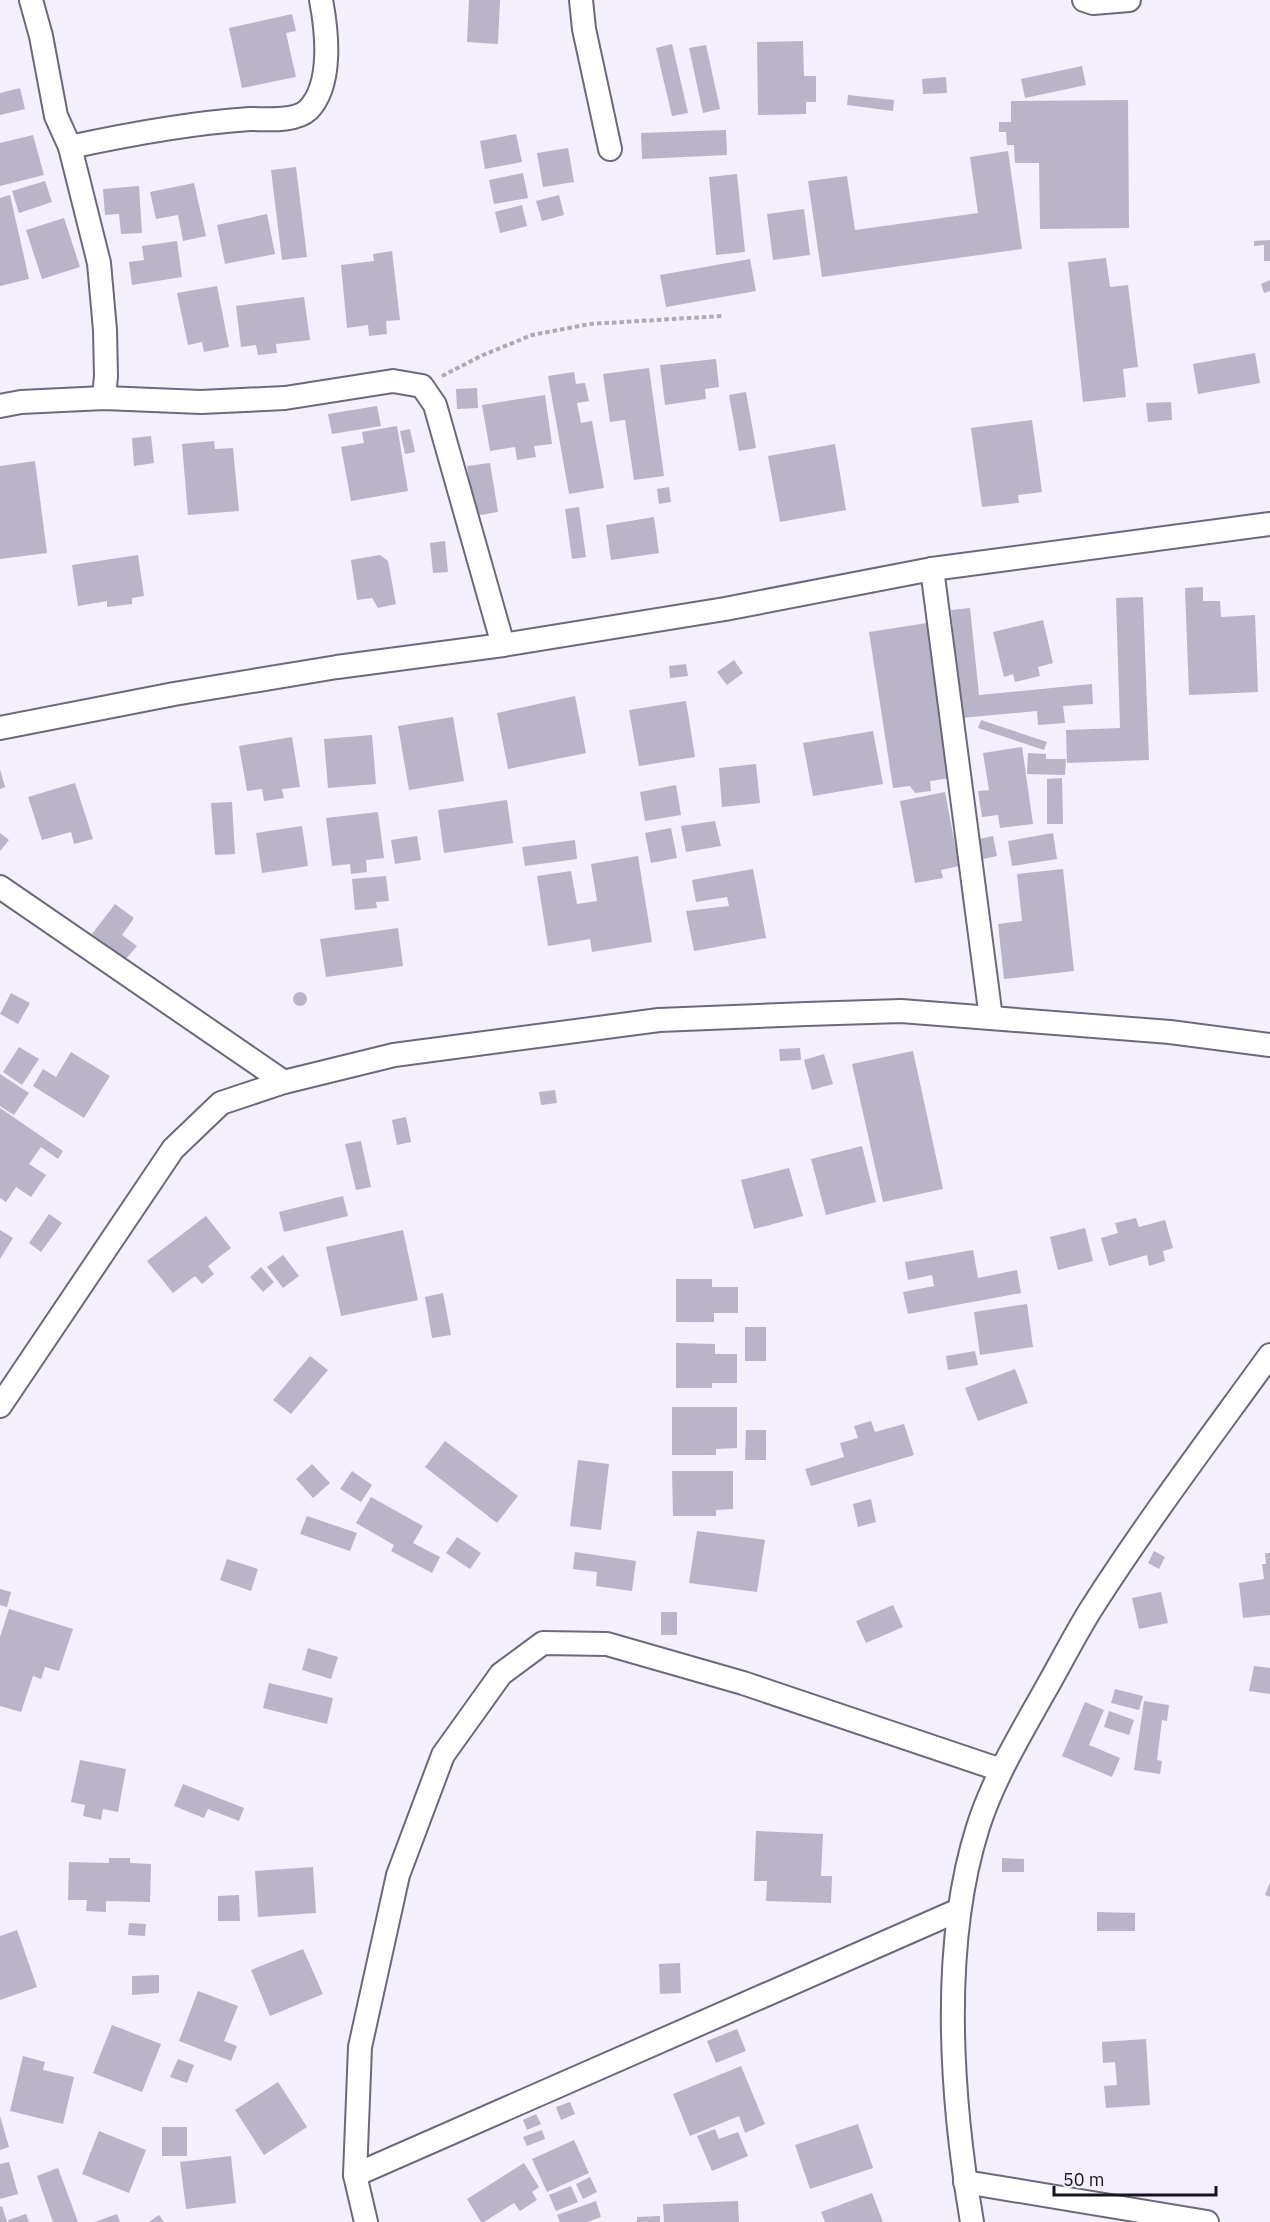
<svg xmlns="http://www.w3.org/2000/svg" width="1270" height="2222" viewBox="0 0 1270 2222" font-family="'IBM Plex Sans',sans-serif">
<rect width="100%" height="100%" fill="#f3effc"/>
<g fill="#bab4c8">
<path d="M469,0h31l-2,44 -31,-2z"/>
<path d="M292,14l4,17 -10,2 10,44 -54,11 -13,-60z"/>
<path d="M803,41l1,35h12v26h-10v12l-48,1 -1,-73z"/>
<path d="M672,44l16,69 -16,3 -16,-68z"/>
<path d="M706,45l14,64 -17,4 -14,-65z"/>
<path d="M1082,66l4,19 -61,13 -4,-19z"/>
<path d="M946,77l1,16 -24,1 -1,-15z"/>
<path d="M20,88l5,21 -25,6v-22z"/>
<path d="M848,95l46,5 -1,11 -46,-6z"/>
<path d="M1128,100l1,128 -89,1 -1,-66h-24l-1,-18h-7l-1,-13h-7v-10h12v-21z"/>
<path d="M726,130l1,25 -85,4 -1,-26z"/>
<path d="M516,134l6,28 -37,7 -5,-28z"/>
<path d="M33,135l11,40 -44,11v-43z"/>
<path d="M568,148l6,34 -31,5 -6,-34z"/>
<path d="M1008,151l14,98 -200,28 -14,-96 39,-5 8,54 123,-17 -8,-56z"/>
<path d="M296,167l11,90 -25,3 -11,-90z"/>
<path d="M523,173l5,25 -34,6 -5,-24z"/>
<path d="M737,174l8,78 -29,3 -7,-78z"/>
<path d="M45,181l7,21 -33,11 -7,-22z"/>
<path d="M194,183l12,53 -23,5 -5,-26 -22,4 -6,-27z"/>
<path d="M139,186l3,47 -21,1 -2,-20 -14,1 -2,-26z"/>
<path d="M10,195l19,84 -29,7v-88z"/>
<path d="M559,195l5,20 -22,6 -6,-20z"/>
<path d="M522,205l5,21 -27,7 -5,-21z"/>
<path d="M804,209l6,46 -37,5 -6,-46z"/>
<path d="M267,214l8,40 -50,10 -8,-39z"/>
<path d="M64,218l16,49 -38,12 -16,-49z"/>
<path d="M1270,240v21h-6v-16l-10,1v-5z"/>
<path d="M177,241l5,36 -50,8 -3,-23 15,-2 -2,-14z"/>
<path d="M392,251l8,69 -14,1 1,13 -18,2 -1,-11 -21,3 -6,-63 33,-4 -1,-7z"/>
<path d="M1106,258l4,29 18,-2 10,82 -15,2 3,28 -43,5 -15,-140z"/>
<path d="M750,259l6,32 -90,16 -6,-32z"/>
<path d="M1270,280v11l-6,2 -3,-9z"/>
<path d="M217,286l12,61 -25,5 -2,-10 -14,3 -11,-52z"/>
<path d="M304,297l6,43 -34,4 1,9 -19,2 -2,-10 -15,2 -5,-41z"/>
<path d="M1255,353l5,30 -62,11 -5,-30z"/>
<path d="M716,359l3,28 -14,2 1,10 -41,6 -5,-40z"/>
<path d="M649,368l15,108 -30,4 -9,-60 -15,2 -7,-48z"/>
<path d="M574,372l2,12 9,-1 4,18 -12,2 4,20 11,-2 12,67 -35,6 -21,-118z"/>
<path d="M477,388l1,20 -21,1 -1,-20z"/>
<path d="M746,392l10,56 -17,3 -10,-56z"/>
<path d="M545,395l7,49 -18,2 2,11 -19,3 -2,-13 -25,4 -8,-46z"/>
<path d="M1171,402l1,18 -24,2 -2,-19z"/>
<path d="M377,406l4,20 -49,8 -4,-20z"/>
<path d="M1032,420l10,72 -24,3 1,8 -37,4 -11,-79z"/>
<path d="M397,426l11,65 -57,10 -10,-54 23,-4 -2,-11z"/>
<path d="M410,429l5,23 -10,2 -5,-23z"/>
<path d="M151,436l3,27 -20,3 -2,-28z"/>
<path d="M214,441l1,8 18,-1 6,63 -51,4 -6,-71z"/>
<path d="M835,444l11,66 -66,12 -12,-66z"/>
<path d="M35,461l12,92 -47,6v-93z"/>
<path d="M490,463l8,49 -23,4 -8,-50z"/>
<path d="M669,487l2,15 -12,2 -2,-15z"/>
<path d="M579,507l7,50 -14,2 -7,-50z"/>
<path d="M654,517l5,36 -48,7 -5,-35z"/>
<path d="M445,541l3,31 -15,1 -3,-30z"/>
<path d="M138,555l6,41 -12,2v6l-25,3v-6l-29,5 -6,-41z"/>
<path d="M380,555l8,6 8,43 -18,4 -6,-10 -15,2 -6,-40z"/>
<path d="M1203,587v14h17l1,16 34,-2 3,77 -69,3 -4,-107z"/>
<path d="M1143,597l6,163 -82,3 -1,-33 54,-2 -4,-130z"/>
<path d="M970,608l9,87 113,-11 1,20 -30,2 2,17 -27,2 -1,-14 -76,7 -10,-108z"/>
<path d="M1043,620l10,43 -15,4 2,9 -25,6 -2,-8 -9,3 -11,-45z"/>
<path d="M927,623l24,155 -21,3 1,10 -16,2 -5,-7 -17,2 -24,-156z"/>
<path d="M734,660l9,13 -16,12 -10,-13z"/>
<path d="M686,664l2,12 -18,2 -1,-12z"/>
<path d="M575,696l11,57 -78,16 -11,-56z"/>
<path d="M686,701l9,56 -56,9 -10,-56z"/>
<path d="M453,717l11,64 -55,9 -11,-64z"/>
<path d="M981,720l66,22 -3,8 -66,-22z"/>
<path d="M873,731l10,53 -70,12 -10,-53z"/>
<path d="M372,735l4,49 -48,4 -4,-49z"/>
<path d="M292,737l8,50 -18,2 2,9 -20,3 -2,-12 -15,2 -8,-45z"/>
<path d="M1022,747l11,77 -33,4 -2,-13 -16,2 -4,-26 11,-1 -6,-37z"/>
<path d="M1028,753l18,1v5h20l-1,16 -38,-1z"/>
<path d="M756,764l4,39 -38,4 -3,-39z"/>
<path d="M0,769l5,18 -5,2z"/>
<path d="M1062,778l1,46h-16v-45z"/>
<path d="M75,783l18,56 -19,5 -3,-12 -29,8 -14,-43z"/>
<path d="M676,785l5,30 -36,6 -5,-29z"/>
<path d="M945,792l14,74 -18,4 2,8 -28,5 -15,-82z"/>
<path d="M507,800l6,43 -69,10 -6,-43z"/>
<path d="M232,802l3,52 -20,1 -4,-52z"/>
<path d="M378,812l6,46 -18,2 1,12 -16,2 -1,-10 -18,2 -6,-48z"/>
<path d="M715,821l6,25 -35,6 -5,-26z"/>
<path d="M302,826l6,40 -46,7 -6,-40z"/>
<path d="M671,828l6,30 -26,5 -6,-30z"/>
<path d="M0,833l9,7 -9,11z"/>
<path d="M1053,833l4,26 -45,7 -4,-25z"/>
<path d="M417,836l4,24 -26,4 -4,-24z"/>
<path d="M993,836l4,20 -14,3 -4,-20z"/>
<path d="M575,840l2,19 -52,7 -3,-19z"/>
<path d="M638,856l14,86 -60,10 -2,-13 -42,7 -11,-70 34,-5 6,33 20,-3 -6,-37z"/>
<path d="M753,869l13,69 -72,13 -8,-40 43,-5 -2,-9 -31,5 -4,-22z"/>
<path d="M1063,869l11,102 -70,8 -6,-55 24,-3 -5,-47z"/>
<path d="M386,876l3,25 -13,1 1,6 -22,2 -3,-31z"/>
<path d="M115,904l19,14 -12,17 15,11 -11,13 -34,-25z"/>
<path d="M398,928l5,38 -77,11 -6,-38z"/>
<circle cx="300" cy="999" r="7"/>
<path d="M11,993l19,10 -12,21 -18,-10z"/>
<path d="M19,1047l20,12 -17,26 -19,-13z"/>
<path d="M800,1048l1,12 -21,1 -1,-12z"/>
<path d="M913,1051l30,138 -60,13 -31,-138z"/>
<path d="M71,1052l39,24 -26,42 -51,-32 10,-17 13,8z"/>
<path d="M824,1054l9,30 -21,6 -8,-30z"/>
<path d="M0,1074l29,19 -15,22 -14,-9z"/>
<path d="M555,1090l2,13 -16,2 -2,-13z"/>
<path d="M0,1108l63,43 -5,8 -17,-12 -12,17 17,11 -15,22 -15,-10 -10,15 -6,-4z"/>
<path d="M406,1117l5,25 -14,3 -5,-25z"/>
<path d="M361,1141l10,46 -15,3 -11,-46z"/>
<path d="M862,1146l14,56 -50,13 -15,-56z"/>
<path d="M789,1168l14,48 -49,13 -13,-49z"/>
<path d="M343,1196l5,20 -64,16 -5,-20z"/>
<path d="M49,1214l13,9 -21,29 -12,-9z"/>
<path d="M206,1216l25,32 -23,18 6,8 -12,10 -7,-8 -22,17 -26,-32z"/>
<path d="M1136,1218l3,9 26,-7 8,28 -10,3 2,10 -16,5 -2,-11 -38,11 -8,-28 17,-5 -3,-10z"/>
<path d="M1085,1228l8,33 -35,9 -8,-33z"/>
<path d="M0,1230l13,8 -13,21z"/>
<path d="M403,1230l15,70 -77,16 -15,-69z"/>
<path d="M973,1250l5,28 39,-8 4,23 -113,21 -5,-22 31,-6 -2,-11 -24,5 -3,-18z"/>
<path d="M283,1255l16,21 -16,12 -16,-21z"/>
<path d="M261,1267l13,15 -11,10 -13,-15z"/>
<path d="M676,1279h36v8h26v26h-24v9h-38z"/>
<path d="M443,1293l8,42 -19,3 -7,-41z"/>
<path d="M1027,1304l6,43 -53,8 -6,-43z"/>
<rect x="745" y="1327" width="21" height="34"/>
<path d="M676,1343l39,1v10h22v29h-25v5h-36z"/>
<path d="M975,1351l3,14 -30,5 -2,-14z"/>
<path d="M310,1356l18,14 -37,44 -18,-14z"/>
<path d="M1015,1369l13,34 -50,18 -13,-33z"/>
<path d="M672,1407h65v41l-21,1v6h-44z"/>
<path d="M871,1421l4,11 29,-8 10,31 -103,31 -6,-17 39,-12 -4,-14 18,-5 -4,-12z"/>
<path d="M746,1430h20v30h-21z"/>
<path d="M445,1441l73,55 -21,27 -72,-56z"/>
<path d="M578,1460l31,4 -8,66 -31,-4z"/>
<path d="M312,1464l18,19 -17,15 -17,-19z"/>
<path d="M352,1471l20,14 -11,17 -21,-13z"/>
<path d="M672,1471h61v38l-17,1v6h-43z"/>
<path d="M371,1497l52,29 -10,17 27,14 -8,16 -41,-22 3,-6 -38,-22z"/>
<path d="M871,1499l5,23 -18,5 -5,-23z"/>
<path d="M307,1516l50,17 -7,18 -50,-17z"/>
<path d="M697,1531l68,9 -8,52 -68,-9z"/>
<path d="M457,1537l24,16 -11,16 -24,-16z"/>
<path d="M1154,1551l11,6 -6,12 -11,-6z"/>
<path d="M575,1552l61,9 -4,30 -36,-5 1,-14 -24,-3z"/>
<path d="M1265,1553h5v62l-27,3 -4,-35 25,-4 -2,-15h4z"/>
<path d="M227,1559l31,10 -7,22 -31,-11z"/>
<path d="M0,1589l11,3 -4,15 -7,-2z"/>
<path d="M1161,1592l7,31 -29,6 -7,-31z"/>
<path d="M893,1605l10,22 -37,16 -10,-22z"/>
<path d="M9,1609l64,20 -14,42 -14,-4 -4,12 -8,-3 -12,36 -21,-6v-69z"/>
<rect x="661" y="1612" width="16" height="23"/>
<path d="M308,1648l30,9 -7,22 -29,-9z"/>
<path d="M1254,1666l16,2v26l-21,-3z"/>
<path d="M269,1683l64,15 -6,26 -64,-16z"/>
<path d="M1115,1689l28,7 -4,14 -28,-7z"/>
<path d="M1144,1701l25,4 -2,16 -5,-1 -5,40 5,1 -2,13 -26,-4z"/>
<path d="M1085,1702l19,8 -15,35 31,13 -8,19 -50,-21z"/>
<path d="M1109,1711l25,9 -5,15 -25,-8z"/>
<path d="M80,1760l46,9 -8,43 -15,-3 -2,11 -18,-4 2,-11 -14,-3z"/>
<path d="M183,1784l61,24 -5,13 -31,-12 -4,9 -30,-12z"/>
<path d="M756,1831l67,3 -2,42h11l-1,27 -65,-2 1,-20h-13z"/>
<path d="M109,1858h21v5l21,1 -1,38 -44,-1v11l-20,-1 1,-11h-19l1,-38 40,1z"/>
<path d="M1002,1858l22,1v13h-22z"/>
<path d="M313,1867l3,46 -58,4 -3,-46z"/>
<path d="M1270,1882v15l-5,-2z"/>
<path d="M239,1895l1,26h-22v-25z"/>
<path d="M1097,1912l38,1v18h-38z"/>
<path d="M129,1923l17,1 -1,12 -17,-1z"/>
<path d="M17,1930l20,57 -37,13v-64z"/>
<path d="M303,1949l20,45 -53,22 -19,-46z"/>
<path d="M680,1963l1,30 -21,1 -1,-30z"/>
<path d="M159,1975v18l-27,2v-19z"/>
<path d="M198,1991l40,15 -14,35 13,5 -6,15 -52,-20z"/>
<path d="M112,2025l49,19 -19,48 -49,-19z"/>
<path d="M737,2029l9,22 -30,12 -9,-22z"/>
<path d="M1146,2039l4,66 -44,3 -2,-22 13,-1 -2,-23 -12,1 -1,-21z"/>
<path d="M23,2056l22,6 -2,8 31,7 -11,47 -53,-13z"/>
<path d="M178,2059l16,6 -7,18 -17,-6z"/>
<path d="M741,2066l24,58 -20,9 -6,-17 -49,20 -17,-42z"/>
<path d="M278,2082l29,45 -43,28 -29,-45z"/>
<path d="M570,2102l5,12 -14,6 -5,-13z"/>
<path d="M536,2114l5,10 -14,6 -4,-10z"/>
<path d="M0,2116l9,31 -9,3z"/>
<path d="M858,2124l15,44 -63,21 -15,-44z"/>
<rect x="162" y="2127" width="25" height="29"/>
<path d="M715,2129l4,10 19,-7 10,24 -36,15 -15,-35z"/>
<path d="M542,2130l3,9 -18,7 -4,-9z"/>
<path d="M99,2131l47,19 -17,43 -47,-19z"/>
<path d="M574,2140l15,33 -42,19 -15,-33z"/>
<path d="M231,2156l5,47 -50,6 -6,-47z"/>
<path d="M9,2162l9,32 -18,5v-35z"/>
<path d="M524,2163l15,24 -7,5 5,8 -17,11 -6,-8 -30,19h-3l-14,-23z"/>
<path d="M58,2168l20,54h-25l-16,-46z"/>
<path d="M590,2177l7,15 -14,7 -7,-15z"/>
<path d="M571,2186l7,16 -22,9 -7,-16z"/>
<path d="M872,2193l11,29h-58l-4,-10z"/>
<path d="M596,2201l5,16 -14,5h-27l-3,-7z"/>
<path d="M738,2201l1,21h-75l-1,-18z"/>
<path d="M2,2206l5,16h-7v-15z"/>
<path d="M26,2214l3,8h-20l-1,-2z"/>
<path d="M117,2214l3,8h-25z"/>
<path d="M159,2215l5,7h-15z"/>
<path d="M660,2216v6h-23v-5z"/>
</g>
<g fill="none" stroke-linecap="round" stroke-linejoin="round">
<g stroke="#6d687a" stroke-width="26">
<g id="minor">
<path d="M31,0l10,36 15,80 14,31 29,116 6,67 1,46 -2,22"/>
<path d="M581,0l3,29 26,120"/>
<path d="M1084,0l9,3 36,-3"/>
<path d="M70,147c60,-13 119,-24 180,-28 17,0 45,3 58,-9 25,-25 19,-79 13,-110"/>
<path d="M0,406l21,-4 83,-4 97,4 84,-4 108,-17 29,5 13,19 68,240"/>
<path d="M932,569l59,449"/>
<path d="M0,728l174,-34 163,-27 166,-22 222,-36 207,-40 338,-45"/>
<path d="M0,887l284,195"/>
<path d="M0,1406l173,-257 48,-46 63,-21 110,-27 265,-35 147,-6 95,-3 269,21 100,13"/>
<path d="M355,2175l604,-265"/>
<path d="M965,2182l242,40"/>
<path d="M366,2222l-11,-47 5,-128 38,-172 45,-120 58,-81 42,-31 64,1 136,39 258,87"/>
<path d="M972,2222c-21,-123 -32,-275 6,-395 15,-47 41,-90 65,-133 17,-29 32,-60 50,-88 55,-86 117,-168 177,-251"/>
</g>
</g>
<path stroke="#aeaab5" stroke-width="4" stroke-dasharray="4.5 3" stroke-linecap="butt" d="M442,376l41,-21 49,-20 58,-11 132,-8"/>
<use href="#minor" stroke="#fff" stroke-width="22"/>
</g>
<path d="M1054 2186v9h162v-9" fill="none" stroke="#17141c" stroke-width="3"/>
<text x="1063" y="2186" font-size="18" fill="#17141c" stroke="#f3effc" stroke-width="4.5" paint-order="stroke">50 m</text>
</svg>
